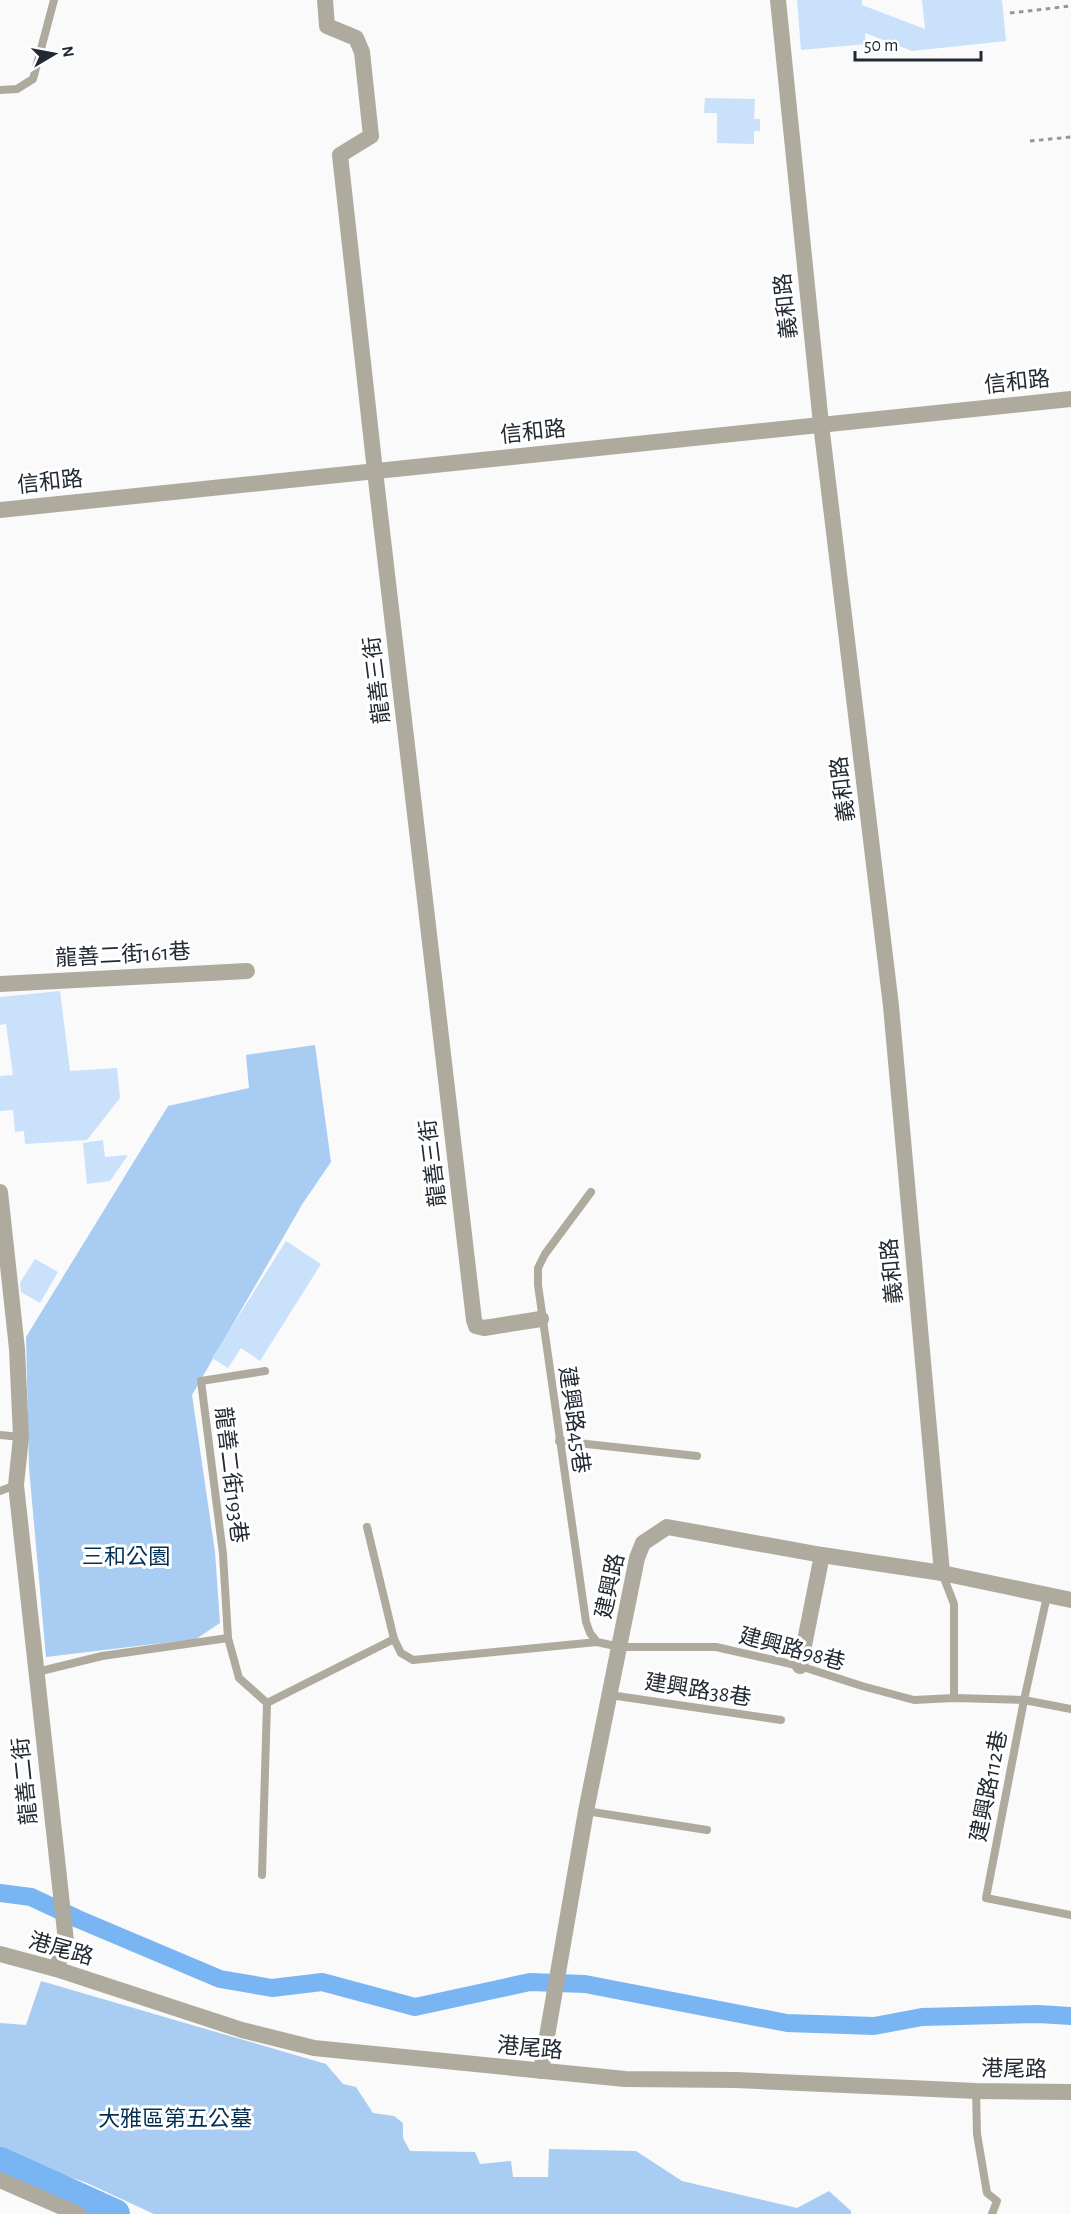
<svg xmlns="http://www.w3.org/2000/svg" width="1071" height="2214" viewBox="0 0 1071 2214" font-family="'Alegreya Sans','Noto Sans TC',sans-serif">
<rect width="100%" height="100%" fill="#fafafa"/>
<g fill="#a8ccf2">
<path d="M315,1045l16,117 -28,41 -111,192 23,157 5,71 -24,16 -150,18 -17,-189 -3,-131 142,-231 81,-18 -3,-33z"/>
<path d="M41,1981l285,83 17,20 13,3 17,26 21,3 9,7v15l7,13 65,1 5,12 31,-3 2,16h35l1,-28 87,2 46,30 115,27 32,-17 22,20v3h-697l-67,-31 -70,-24 -17,-11v-125l26,2z"/>
</g>
<g fill="none" stroke-linecap="round" stroke-linejoin="round">
<path stroke="#7ab5f3" stroke-width="18" d="M0,1893l31,4 47,22 142,60 52,9 50,-6 93,25 115,-25 55,2 202,39 87,3 48,-9 116,-3 33,2"/>
<path stroke="#7ab5f3" stroke-width="30" d="M0,2162l115,52"/>
</g>
<g fill="#c9e1fb">
<path d="M797,0h65v5l63,24 -3,-29h80l4,41 -94,10 -47,-18 1,11 -65,6z"/>
<path d="M705,98l50,1 -1,20h6v12h-6v13l-37,-1v-30h-13z"/>
<path d="M60,991l10,80 47,-3 3,30 -33,42 -62,4 -1,-13 -9,1 -2,-22 -13,1v-35l13,-1 -7,-51 -6,1v-28z"/>
<path d="M103,1140l2,17 23,-2 -18,26 -23,3 -4,-41z"/>
<path d="M286,1241l35,23 -61,97 -19,-13 -13,20 -16,-10z"/>
<path d="M35,1259l23,13 -18,31 -19,-11 -1,-9z"/>
</g>
<g fill="none" stroke-linecap="round" stroke-linejoin="round">
<g stroke="#93979c" stroke-width="3" stroke-dasharray="4.5 4.5" stroke-linecap="butt">
<path d="M1010,13l61,-7"/>
<path d="M1030,141l41,-4"/>
</g>
<g stroke="#afaa9e" stroke-width="8">
<path d="M0,90l17,-1 16,-10 21,-79"/>
<path d="M591,1192l-46,62 -7,14v17l48,337 4,11 7,9 23,5h96l84,19 62,20 52,14 40,-2 70,2 47,9"/>
<path d="M0,1435l21,2"/>
<path d="M559,1441l138,15"/>
<path d="M0,1491l16,-6"/>
<path d="M367,1527l27,112 7,14 12,7 184,-18"/>
<path d="M942,1573l12,31v94"/>
<path d="M1047,1596l-23,104 -38,198 85,17"/>
<path d="M37,1672l65,-16 126,-18"/>
<path d="M610,1695l171,25"/>
<path d="M267,1703l127,-64"/>
<path d="M586,1811l121,19"/>
<path d="M262,1875l5,-172 -28,-25 -11,-40 -5,-84 -22,-173 64,-10"/>
<path d="M976,2091l1,43 10,59 10,8 -5,13"/>
</g>
<g stroke="#afaa9e" stroke-width="16">
<path d="M325,0l2,26 29,12 6,14 9,84 -31,19 35,316 99,849 2,6 8,2 57,-9"/>
<path d="M778,0l43,424 70,582 51,567"/>
<path d="M0,510l1071,-111"/>
<path d="M0,984l247,-13"/>
<path d="M0,1192l17,157 4,88 -5,48 50,456 -10,28"/>
<path d="M800,1666l22,-111"/>
<path d="M0,1954l56,15 186,61 72,18 311,31 111,1 240,11 95,1"/>
<path d="M541,2071l45,-260 51,-253 6,-15 24,-16 155,28 120,18 129,27"/>
<path d="M0,2180l78,34"/>
</g>
</g>
<g text-anchor="middle" dominant-baseline="central" stroke-width="6" stroke-linejoin="round" paint-order="stroke">
<g font-size="22" fill="#212932" stroke="#fff">
<text transform="translate(786 306) rotate(-96)">義和路</text>
<text transform="translate(1017 382) rotate(-6)">信和路</text>
<text transform="translate(533 432) rotate(-6)">信和路</text>
<text transform="translate(50 482) rotate(-6)">信和路</text>
<text transform="translate(377 680) rotate(-97)">龍善三街</text>
<text transform="translate(843 789) rotate(-97)">義和路</text>
<text transform="translate(123 955) rotate(-3)">龍善二街161巷</text>
<text transform="translate(433 1163) rotate(-97)">龍善三街</text>
<text transform="translate(892 1271) rotate(-95)">義和路</text>
<text transform="translate(574 1420) rotate(82)">建興路45巷</text>
<text transform="translate(231 1475) rotate(83)">龍善二街193巷</text>
<text transform="translate(610 1586) rotate(-78)">建興路</text>
<text transform="translate(792 1649) rotate(15)">建興路98巷</text>
<text transform="translate(698 1690) rotate(9)">建興路38巷</text>
<text transform="translate(25 1781) rotate(-96)">龍善二街</text>
<text transform="translate(989 1786) rotate(-79)">建興路112巷</text>
<text transform="translate(61 1949) rotate(16)">港尾路</text>
<text transform="translate(530 2048) rotate(5)">港尾路</text>
<text transform="translate(1014 2069) rotate(1)">港尾路</text>
</g>
<g font-size="22" fill="#022f55" stroke="#fff">
<text x="126" y="1557">三和公園</text>
<text x="175" y="2119">大雅區第五公墓</text>
</g>
</g>
<g transform="translate(54 54) rotate(80)" stroke="#ffffff" stroke-width="4.5" paint-order="stroke">
<path d="M0-4.5L10 22L0 15L-10 22Z" fill="#212932"/>
<text y="-9" font-size="16" font-weight="bold" text-anchor="middle" fill="#212932">N</text>
</g>
<path d="M855 51v9h126v-9" fill="none" stroke="#212932" stroke-width="3"/>
<text x="864" y="51" font-size="18" fill="#212932" stroke="#ffffff" stroke-width="4.5" paint-order="stroke">50 m</text>
</svg>
